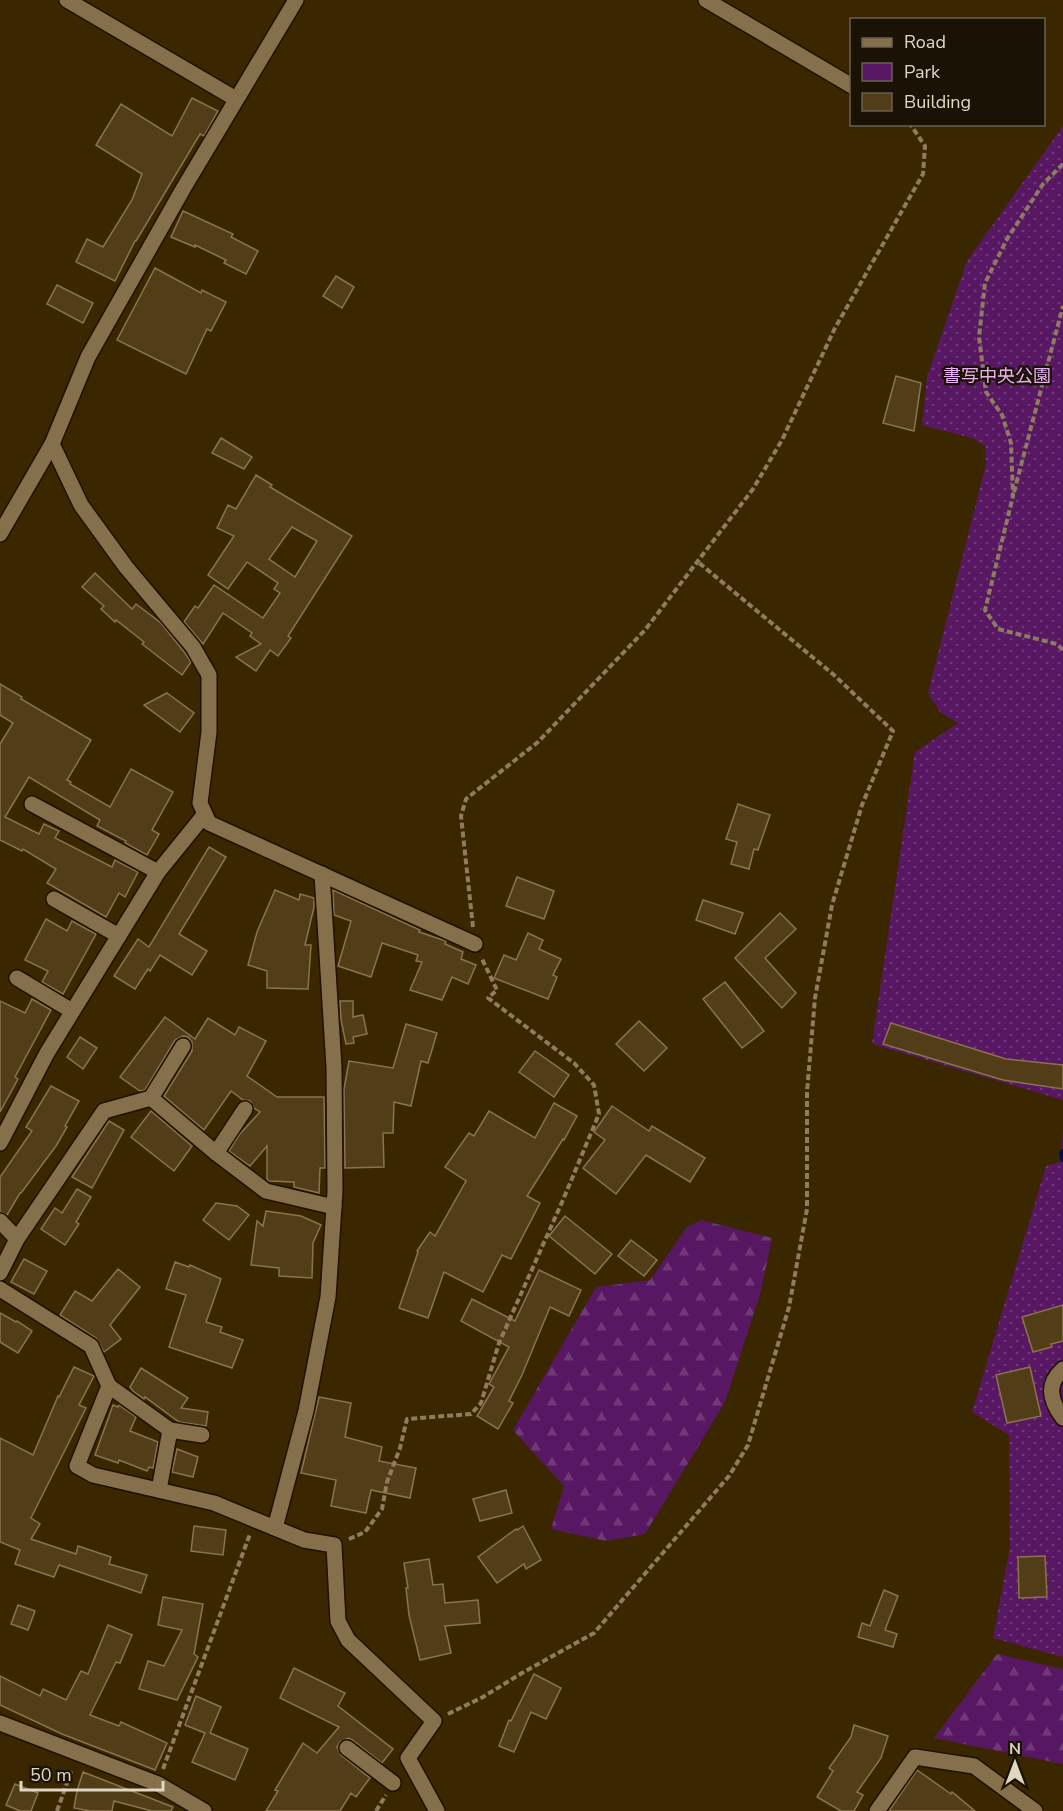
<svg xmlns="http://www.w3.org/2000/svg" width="1063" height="1811" viewBox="0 0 1063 1811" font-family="'Nunito Sans','Noto Sans JP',sans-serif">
<defs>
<pattern id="green-dots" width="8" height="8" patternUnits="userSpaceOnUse" patternTransform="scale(1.5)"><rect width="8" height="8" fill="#581762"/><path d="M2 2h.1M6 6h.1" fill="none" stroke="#703877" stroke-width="1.8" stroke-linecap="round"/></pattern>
<pattern id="forest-firs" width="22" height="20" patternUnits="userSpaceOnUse" patternTransform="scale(1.5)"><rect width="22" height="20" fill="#581762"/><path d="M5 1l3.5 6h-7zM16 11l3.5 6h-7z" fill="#703877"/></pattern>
</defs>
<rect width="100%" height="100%" fill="#3a2700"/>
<g fill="url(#green-dots)">
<path d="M1063,126v974l-191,-56 43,-292 43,-29 -18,-11 -12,-19 58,-229 -1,-18 -13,-8 -50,-13 5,-48 40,-116z"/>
<path d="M1063,1131v526l-70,-19 17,-91 -1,-112 -37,-23 74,-246 14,-4z"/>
</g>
<g fill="url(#forest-firs)">
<path d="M701,1220l71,18 -12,56 -35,108 -80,132 -39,7 -55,-12 13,-43 -51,-56 83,-143 54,-7 37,-53z"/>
<path d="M997,1654l66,15v95l-129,-26z"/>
</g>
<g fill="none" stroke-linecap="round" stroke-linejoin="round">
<path stroke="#000f4f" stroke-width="6" d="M1063,1152l-1,2 1,5"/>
</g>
<g fill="#513e19" stroke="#89744e" stroke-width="1.5" fill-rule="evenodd">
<path d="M192,98l26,13 -14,25 -4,-2 -64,107h-1l-20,40 -39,-19 11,-23 16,8 29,-47 10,-26 -46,-29 25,-41 51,32z"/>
<path d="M183,211l50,23 -2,3 27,14 -12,23 -22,-11 2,-3 -31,-15v2l-24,-10z"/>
<path d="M155,268l46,25 1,-3 24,12 -15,29 -4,-2 -21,45 -69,-34z"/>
<path d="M336,276l18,11 -12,21 -19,-12z"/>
<path d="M57,285l36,18 -10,20 -36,-19z"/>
<path d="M896,376l25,7 -7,48 -31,-8z"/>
<path d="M221,438l31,19 -8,12 -32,-16z"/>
<path d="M256,475l16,10 -2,2 82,49 -64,100 3,2 -13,18 -8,-6 -14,21 -20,-14 25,-13 -11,-8 2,-3 -29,-20 -20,31 -19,-22 11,-16 3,2 16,-23 49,33 17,-25 -6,-4 4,-6 -31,-21 -19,27 -20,-14 26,-39 -17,-8 11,-23 8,4zM292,527l25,14 -22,36 -26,-18z"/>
<path d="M95,573l37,36 4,-5 25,19 24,30 6,9 -9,13 -40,-31 2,-2 -28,-22 -1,2 -14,-13 3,-3 -22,-19z"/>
<path d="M0,684l22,13 -1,2 70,41 -24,40 4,2 -1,2 40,23 21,-38 42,23 -21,38 7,4 -12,21 -22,-12 1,-2 -29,-15 3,-6 -71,-43 -24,40 34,17 5,-10 15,7 -4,7 57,29 3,-7 23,12 -13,25 -6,-4 -13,24 -59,-34 9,-14 -33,-20 -1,2 -22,-11v-96l13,-21 -13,-8z"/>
<path d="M167,693l27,20 -14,19 -36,-27z"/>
<path d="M738,804l32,11 -12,35 -4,-1 -5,20 -18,-5 6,-22 -11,-3z"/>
<path d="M209,847l17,10 -47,77 28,17 -15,24 -32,-20 -10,16 -2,-2 -13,20 -21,-13 24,-37 11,8z"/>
<path d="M517,877l37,14 -10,28 -38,-13z"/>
<path d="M275,890l24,10 1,-6 14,4v9l-9,38h6l-3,44 -41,-1v-17l-19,-6 9,-33z"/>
<path d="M333,890l87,40 -1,2 27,9 -1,3 18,8 -2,7 15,6 -8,19 -16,-7 -10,23 -32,-10 12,-28 -6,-1 2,-6 -36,-12 -11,34 -33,-11 13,-45 -17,-6z"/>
<path d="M703,900l40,13 -8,21 -39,-14z"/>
<path d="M780,913l16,16 -31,29 31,35 -14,15 -47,-50z"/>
<path d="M46,919l21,12 5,-10 24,13 -33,60 -21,-12 6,-11 -23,-11z"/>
<path d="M528,933l15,7 -4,9 22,10 -8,16 4,2 -9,22 -54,-21 10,-23 12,5z"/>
<path d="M725,982l39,49 -22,17 -39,-49z"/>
<path d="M32,999l19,11 -36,67 3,2 -18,33v-111l25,12z"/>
<path d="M340,1001h13v16l10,-2 4,19 -14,3 1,6 -8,1 -5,-24z"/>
<path d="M165,1017l30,22 13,-21 27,17 4,-8 27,14 -19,35 30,21h47l1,71h-5l-1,25 -25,-6v-5l-25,-1 -2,-2v-33l-17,20 -21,-15 10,-16 21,-23 -6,-4 -4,-7 -7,-1 -12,-9 -27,39 -40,-34 28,-45v-9l-4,-5 -5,-1 -8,4 -30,50 -5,1 -20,-14z"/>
<path d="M639,1021l28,27 -23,23 -28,-27z"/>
<path d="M891,1023l115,36 57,6v24l-60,-9 -120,-36z"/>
<path d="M406,1024l31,9 -9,30 -7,-2 -10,45 -17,-4 -1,31h-10l1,34 -39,1 -1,-79 5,-28 44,7z"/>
<path d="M80,1037l17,11 -14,21 -16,-12z"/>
<path d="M535,1051l34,24 -15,22 -35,-25z"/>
<path d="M51,1086l28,15 -14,25 2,1 -11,19 -35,47h-1l-13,22 -7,-3v-35l32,-46 -6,-4z"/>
<path d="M554,1103l23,13 -13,24 -1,-1 -36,57 13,7 -29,56 -9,-4 -19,37 -39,-20 -16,46 -29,-10 19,-56 -1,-1 13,-19 5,4 31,-55 -21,-14 24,-34 5,3 15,-25 46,27z"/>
<path d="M612,1106l37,25 3,-5 53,32 -15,24 -44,-27 -30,39 -33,-26 22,-28 -11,-8z"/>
<path d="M151,1111l41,35 -18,25 -43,-34z"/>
<path d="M109,1121l15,9 -32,58 -20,-11z"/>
<path d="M77,1189l14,8 -15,25 3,2 -14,21 -24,-16 14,-21 7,5z"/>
<path d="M216,1203l21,3 12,9 -20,25 -26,-20z"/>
<path d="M266,1211l35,5 20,9 -8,18 -1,35 -33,-2v-8l-28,-3 6,-44 6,5z"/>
<path d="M565,1216l47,38 -17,20 -46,-38z"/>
<path d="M631,1240l26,20 -13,16 -26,-20z"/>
<path d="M24,1259l23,12 -13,23 -23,-12z"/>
<path d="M175,1262l14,5 1,-2 31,14 -15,43 16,5 -2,5 23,8 -11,28 -63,-21 17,-52 -20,-6z"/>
<path d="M118,1269l22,18 -30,38 11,14 -17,13 -8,-14 -36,-23 15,-24 17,10z"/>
<path d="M539,1270l42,20 -12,26 -19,-9 -28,68 -13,26 4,2 -15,26 -21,-13 17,-29 -5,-3 20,-37 -48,-26 11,-22 43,22z"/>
<path d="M1063,1305v36l-12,3 1,3 -19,5 -11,-35z"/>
<path d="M0,1313l16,9 1,-1 15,10 -14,22 -18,-11z"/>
<path d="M74,1367l20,9 -15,29 7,3 -55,110 9,6 -9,15 45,15 2,-8 33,11 -2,7 38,11 -6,18 -82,-28 -5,12 -39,-13 5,-14 -20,-8v-104l33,17 25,-59 1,1z"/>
<path d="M1030,1367l11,49 -34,7 -11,-48z"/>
<path d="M141,1368l47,30 -7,10 27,4 -2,14 -27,-4 -34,-25 -1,2 -11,-8 -3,-4z"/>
<path d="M319,1397l32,6 -6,34 37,10 -3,14 37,7 -6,30 -39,-8 -5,23 -35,-7 5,-26 -35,-7z"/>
<path d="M113,1405l5,2 1,-2 17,12 -6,14 28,11 -5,26 -4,-1 -2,4 -28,-11 -1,3 -23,-8z"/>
<path d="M177,1449l21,8 -5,20 -21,-5z"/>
<path d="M506,1490l6,23 -32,8 -7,-22z"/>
<path d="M194,1526l32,4 -3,25 -32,-4z"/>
<path d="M523,1526l18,34 -15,9 -2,-5 -27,19 -19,-26 38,-28 1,1z"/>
<path d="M1045,1556l2,41 -28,1 -1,-41z"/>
<path d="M429,1559l4,26 10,-1 2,19 33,-3 2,23 -35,3 6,27 -31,7 -11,-45 -3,-27h2l-4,-25z"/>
<path d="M884,1590l14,6 -13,34 12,4 -4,13 -35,-10 4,-14 8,3z"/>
<path d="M163,1597l40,7 -9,50 4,3 -21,43 -38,-11 9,-28 16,5 18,-36 -24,-5z"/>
<path d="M18,1605l17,6 -7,19 -17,-6z"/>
<path d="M108,1625l24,10 -12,28 -4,-1 -26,53 29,11 2,-4 46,21 -12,27 -93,-36 -62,-29v-29l40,20 3,-7 23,11 15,-29 7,3z"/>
<path d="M294,1668l51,25 -7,13 55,43 -11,14 -30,-23 -4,-2 -8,4 -3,5 4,8 29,23 -14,19 -5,-4 -11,18h-74l12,-20 -3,-1 28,-47 14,10 22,-26 -59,-29z"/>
<path d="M534,1674l27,14 -15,31 -15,-7 -17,40 -15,-6 10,-26 2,1z"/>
<path d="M196,1696l25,11 -11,26 38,16 -13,31 -43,-18 13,-29 -20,-8z"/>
<path d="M854,1725l34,11 -7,22 -24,34 6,3 -9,16h-13l-24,-14 16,-26 -4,-3 22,-31z"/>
<path d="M917,1770l34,24 1,-2 23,19h-86z"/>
<path d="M83,1772l90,35 -2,4h-19l-38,-10 -2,10h-22l-16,-3 3,-17z"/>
<path d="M15,1784l23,9 -7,18h-11l-14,-6z"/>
</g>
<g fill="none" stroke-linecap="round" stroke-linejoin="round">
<g stroke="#1e1100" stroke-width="18">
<g id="minor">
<path d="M67,0l169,99"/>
<path d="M706,0l146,86"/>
<path d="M52,444l29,61 45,62 67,80 16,28v57l-9,71 9,20 266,121"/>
<path d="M0,534l52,-90 36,-87 95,-168 113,-189"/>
<path d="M32,804l126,68"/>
<path d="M54,899l65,37"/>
<path d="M17,978l55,33"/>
<path d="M151,1098l65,55 50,38 68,16"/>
<path d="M0,1143l47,-90 111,-181 47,-58"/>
<path d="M216,1153l29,-44"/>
<path d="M0,1221l17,18"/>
<path d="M0,1273l17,-34 87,-128 47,-13 32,-52"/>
<path d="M0,1289l91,57 18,40 -32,80 16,9 121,28 90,37 30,5 4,76 10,19 86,81 -26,37 29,53"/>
<path d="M1063,1369c-17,15 -13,32 0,49"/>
<path d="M109,1386l61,44 32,5"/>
<path d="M159,1490l11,-60"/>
<path d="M275,1528l31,-117 22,-114 7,-106 -1,-124 -12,-193"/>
<path d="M0,1723l158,61 46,27"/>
<path d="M347,1748l46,35"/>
<path d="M877,1811l38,-54 59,9 61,45"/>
</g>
</g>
<g stroke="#8c7d5f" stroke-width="4" stroke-dasharray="6 3" stroke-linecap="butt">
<path d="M1063,164l-20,20 -36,55 -22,44 -6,54 7,55 16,23 9,28 2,53 -28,114 13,19 59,15 6,6"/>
<path d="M1014,492l49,-186"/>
<path d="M473,927l-12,-111 5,-17 72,-57 107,-112 108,-141 29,-49 53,-112 88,-154 2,-28 -15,-22"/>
<path d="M349,1539l16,-7 17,-23 5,-27 13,-34 7,-29 64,-5 10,-11 18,-60 64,-143 36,-86 -5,-29 -20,-22 -86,-65 9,-8 -16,-33"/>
<path d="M448,1714l35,-17 39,-24 72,-40 135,-157 19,-31 41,-138 18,-98v-117l8,-94 17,-93 30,-100 31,-74 -59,-56 -136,-113"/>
<path d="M163,1769l87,-235"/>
<path d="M57,1811l15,-42"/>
<path d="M376,1811l10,-16"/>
</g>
<use href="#minor" stroke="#85704b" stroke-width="15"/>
</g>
<g text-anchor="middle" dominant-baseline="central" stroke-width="4.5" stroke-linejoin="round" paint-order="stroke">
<g font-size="18" fill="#e9b1f2" stroke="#1a1204">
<text x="997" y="376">書写中央公園</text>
</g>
</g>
<rect x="850" y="18" width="195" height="108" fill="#1a1204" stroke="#6a6050" stroke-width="1.5"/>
<rect x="862" y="38" width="30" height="9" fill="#85704b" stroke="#6a6050" stroke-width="1.5"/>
<text x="904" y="48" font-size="18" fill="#e1d6c2">Road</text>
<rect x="862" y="63" width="30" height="18" fill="#581762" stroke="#6a6050" stroke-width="1.5"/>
<text x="904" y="78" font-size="18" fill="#e1d6c2">Park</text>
<rect x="862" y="93" width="30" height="18" fill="#513e19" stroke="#6a6050" stroke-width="1.5"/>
<text x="904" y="108" font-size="18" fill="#e1d6c2">Building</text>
<g transform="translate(1015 1763)" stroke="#1a1204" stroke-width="4.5" paint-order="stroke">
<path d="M0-4.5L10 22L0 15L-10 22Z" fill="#e1d6c2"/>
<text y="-9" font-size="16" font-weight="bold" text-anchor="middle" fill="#e1d6c2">N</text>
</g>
<path d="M21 1781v9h142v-9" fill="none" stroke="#e1d6c2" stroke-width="3"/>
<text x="30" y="1781" font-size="18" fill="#e1d6c2" stroke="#1a1204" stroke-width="4.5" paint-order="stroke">50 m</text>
</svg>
